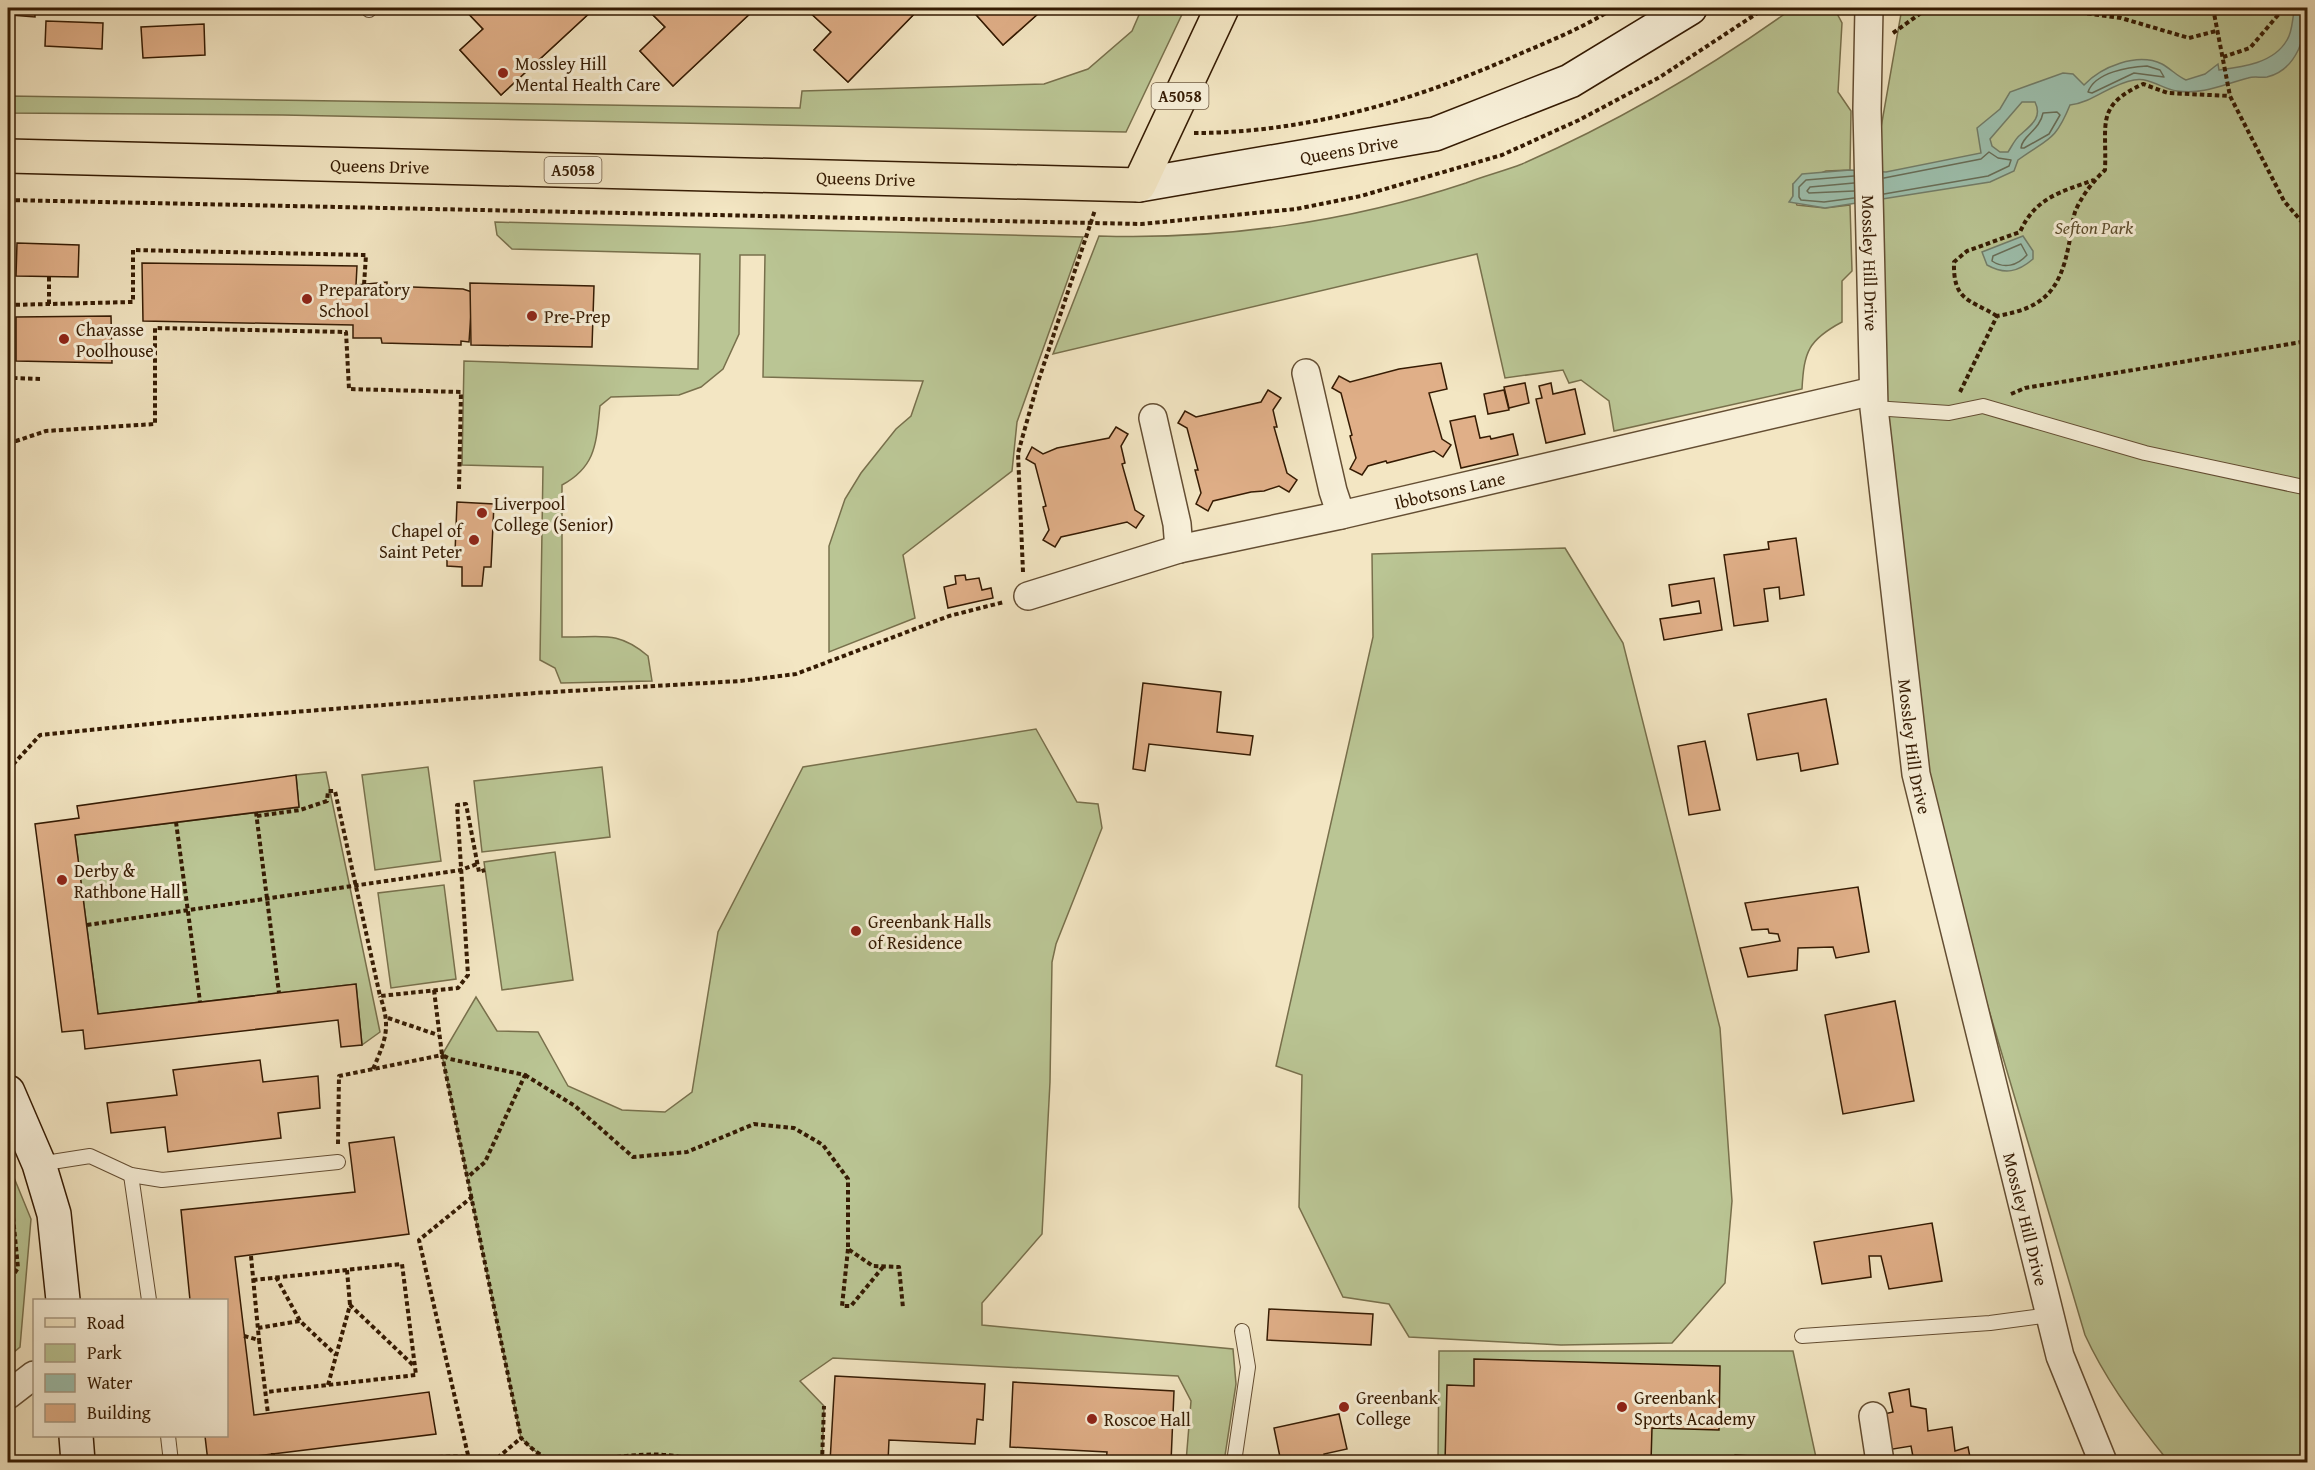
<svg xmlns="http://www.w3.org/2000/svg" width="2315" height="1470" viewBox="0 0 2315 1470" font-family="'Gentium Book Plus',serif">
<rect width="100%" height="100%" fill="#f3e6c3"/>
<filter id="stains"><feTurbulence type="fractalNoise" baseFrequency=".00333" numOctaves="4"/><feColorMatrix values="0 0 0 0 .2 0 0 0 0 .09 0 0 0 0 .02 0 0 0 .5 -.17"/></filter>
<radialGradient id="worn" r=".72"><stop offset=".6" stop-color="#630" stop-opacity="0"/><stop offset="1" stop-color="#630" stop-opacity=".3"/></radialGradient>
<g fill="#bac594" stroke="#78704c" stroke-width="1.5">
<path d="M1142,8h43l-59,124 -843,-17 -275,-2v-17l792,12 2,-17 242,-7 44,-15 44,-38z"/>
<path d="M1793,8h41l8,15 -4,69 13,19 -1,59 -24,1 -33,13v12l4,9 28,3 25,-3 2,66 -10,10v41c-34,18 -38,30 -40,67l-188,42 -5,-30 -28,-21 -12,3 -6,-13 -58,8 -28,-124 -424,100 46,-118c123,4 250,-14 367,-53 18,-7 38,-12 56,-19 96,-42 186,-95 271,-156z"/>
<path d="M1902,8h405v1454h-138c-32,-39 -63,-81 -84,-127l-157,-531 -43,-366 -6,-299z"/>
<path d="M495,222l588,15 -66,185 -5,49 -109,84 12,63 -86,34v-106l16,-47 16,-26 35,-44 15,-13 12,-35 -160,-4 2,-122h-25l-1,79 -16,35 -22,18 -22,8 -68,2 -11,9c-4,36 -3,60 -38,79v152c37,1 55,-8 86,19l4,25 -91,2 -6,-15 -15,-8 3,-193 -81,-2 2,-104 234,8 2,-115 -188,-5 -15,-14z"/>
<path d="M1565,548l58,95 97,385 12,173 -7,82 -53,60 -111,2 -152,-8 -20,-33 -46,-7 -44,-90 3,-132 -26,-9 97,-429 -1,-83z"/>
<path d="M1036,729l41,73 21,2 4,24 -46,116 -4,18 -2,120 -8,152 -60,69v22l251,24 3,35 -12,78h-38l5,-61 -13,-25 -345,-18 -33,23 24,25 -2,56h-124c-39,-15 -79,-3 -120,-2 -7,0 -16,2 -23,1 -14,-3 -25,-14 -34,-23l-79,-383 34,-58 21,34 41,1 30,54 54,24 43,2 27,-20 26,-160 85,-165z"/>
<path d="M428,767l13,94 -66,9 -13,-95z"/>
<path d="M602,767l8,70 -128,15 -8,-71z"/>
<path d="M326,772l54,260 -18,13 -6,-61 -258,30 -23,-179 224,-28 -3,-32z"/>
<path d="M555,852l18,128 -71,10 -18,-128z"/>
<path d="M444,885l12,94 -65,9 -13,-95z"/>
<path d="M8,1163l23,56 -11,128 -12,10z"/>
<path d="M1439,1351h354l24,111h-379z"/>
</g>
<g fill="#9dc0ae" stroke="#737e6a" stroke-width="1.5" fill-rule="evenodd">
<path d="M2295,8h12c0,27 -10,62 -40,69 -6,1 -13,-1 -19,1 -24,6 -44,17 -71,13 -15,-2 -27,-14 -43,-11 -24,4 -40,22 -64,25 -15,37 -22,33 -52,55l-4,11 -24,11 -165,26 -36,-6 4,-6v-12l9,-10 48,-4 36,2 95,-19 -4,-25 23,-19 10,-17 53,-19 10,1 11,11c17,-18 53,-33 78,-21 9,5 15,12 24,16l19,-6 13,-10 1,6c24,-3 55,-7 68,-30 6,-9 5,-23 8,-32zM2022,102h13c8,16 -5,24 -15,33 -5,4 -8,11 -12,17h-8l-8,-6 -2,-7z"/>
<path d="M2023,236l10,15v8c-15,13 -28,16 -46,6l-5,-13z"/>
</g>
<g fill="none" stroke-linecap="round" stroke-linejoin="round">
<g stroke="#696e58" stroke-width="1.5">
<path d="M2147,66l13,4 4,7 -30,-4 -42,20 -4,-1c7,-20 41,-25 59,-26z"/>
<path d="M2057,112l3,3 -11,19 -25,14h-3c1,-12 19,-18 22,-35z"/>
<path d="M1854,176l-48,4 -7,7v10l2,3 23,2 30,-4"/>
<path d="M1884,178l97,-19 8,-7 9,6 13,2 -2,6 -21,10 -104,18"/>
<path d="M1854,183l-44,4 -3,4 2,2 45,-2"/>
<path d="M2021,244l6,11c-10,11 -23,14 -35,6l1,-5z"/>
</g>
</g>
<g fill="#e0af88" stroke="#351b03" stroke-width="1.5">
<path d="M12,8h23v9l-24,-2z"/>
<path d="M463,8h132l-94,87 -41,-45 23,-21z"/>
<path d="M463,8h132l-94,87 -41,-45 23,-21z"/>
<path d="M646,8h110l-83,78 -33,-35 25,-24z"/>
<path d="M646,8h110l-83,78 -33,-35 25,-24z"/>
<path d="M805,8h115l-72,74 -34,-32 17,-18z"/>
<path d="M805,8h115l-72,74 -34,-32 17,-18z"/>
<path d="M970,8h66l4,4 -37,33z"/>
<path d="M970,8h66l4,4 -37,33z"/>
<path d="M46,21l57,2 -1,26 -57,-3z"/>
<path d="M204,24l1,31 -62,3 -2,-31z"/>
<path d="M17,243l62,2 -1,32 -62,-1z"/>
<path d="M142,263l215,3 -1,19 31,-3v4l76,3 9,3 1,-7 -4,57 -8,-1v4l-79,-2 -1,-5h-28v-13l-210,-4z"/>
<path d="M470,283l124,3 -2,61 -121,-2z"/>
<path d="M111,316l1,47 -96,-2v-44z"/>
<path d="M1441,363l6,26 -18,4 13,46 9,6 -8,12 -9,-6 -47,12 -1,-2 -18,5 -6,9 -12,-6 6,-11 -6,-22 2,-1 -11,-42 -9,-5 7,-12 11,6 49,-13z"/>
<path d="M1525,383l4,20 -20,5 -5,-21z"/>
<path d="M1551,383l2,11 22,-5 10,45 -39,9 -10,-44 6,-1 -3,-12z"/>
<path d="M1268,390l13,8 -8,12 4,17h-3l13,46 10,7 -8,12 -10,-6 -15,5 -13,1 -38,9 -5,10 -12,-7 5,-11 -6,-23h3l-11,-42 -9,-5 7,-12 11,6 65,-15z"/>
<path d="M1504,390l5,20 -21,4 -4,-20z"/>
<path d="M1475,416l5,22 10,-2 1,3 22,-5 5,21 -57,13 -11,-47z"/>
<path d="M1116,427l12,7 -7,12 4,17 -3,1 13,46 9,6 -8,12 -9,-6 -48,11 -18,4 -6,10 -12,-7 6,-10 -6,-23 3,-1 -11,-42 -9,-5 6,-12 11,7 14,-6 52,-10z"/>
<path d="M457,502l37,2 -3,63h-7l-2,19h-20v-19l-15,-1v-14l8,1z"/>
<path d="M1796,538l8,57 -24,4 -1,-12 -15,2 4,32 -34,5 -10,-71 45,-6 -1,-7z"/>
<path d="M965,575l1,5 13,-2 3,12 9,-2 2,10 -45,10 -4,-21 12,-3 -1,-8z"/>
<path d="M1714,578l8,52 -58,10 -4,-21 41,-6 -2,-12 -27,5 -3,-21z"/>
<path d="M1143,683l78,9 -4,40 36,4 -3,19 -101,-11 -4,27 -12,-2z"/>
<path d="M1826,699l12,65 -37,7 -3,-18 -41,7 -9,-46z"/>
<path d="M1705,741l15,69 -31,5 -11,-69z"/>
<path d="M296,775l3,32 -224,28 23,179 258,-30 6,61 -21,2 -3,-27 -253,29 -2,-19 -21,2 -27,-208 44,-6 -2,-12z"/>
<path d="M1858,887l11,65 -33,6 -3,-11 -35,1 -1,22 -49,7 -8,-29 40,-7 -2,-7 -9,-1 -1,-4 -16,1 -7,-27z"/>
<path d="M1895,1001l19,100 -71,13 -18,-99z"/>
<path d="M260,1060l3,22 55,-6 2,32 -42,5 3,25 -113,14 -3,-25 -54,6 -4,-30 70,-8 -4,-25z"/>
<path d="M394,1137l15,97 -174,23 19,158 175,-23 7,42 -228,28 -3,-26h21v-136h-36l-9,-90 174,-18 -6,-49z"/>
<path d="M1932,1223l10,58 -53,8 -8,-33h-12l2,21 -49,7 -8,-42z"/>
<path d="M1269,1309l104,5 -2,31 -104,-5z"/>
<path d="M1474,1359l246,7 -1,64 -67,-2 -1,34h-206l2,-77 27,1z"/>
<path d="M835,1376l150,8 -2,36 -6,-1 -2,25 -86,-4 -1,22h-58z"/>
<path d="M1013,1382l161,9 -3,71h-65l1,-10 -97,-5z"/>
<path d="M1909,1389l2,17 15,3 2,22 24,-4 3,24 13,-4 3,15h-57l-3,-16 -24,4 -7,-35 13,-3 -4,-19z"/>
<path d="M1339,1414l8,35 -23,5 1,8h-18l-1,-4 -25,4 -7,-34z"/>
<path d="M1735,1455l32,2 5,5h-38z"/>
</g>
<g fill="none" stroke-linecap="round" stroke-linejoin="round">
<g stroke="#644e33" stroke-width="16">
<g id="lane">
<path d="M369,10v-2"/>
<path d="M1874,408l75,5 34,-7 162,47 163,35"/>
<path d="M39,1164l51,-8 41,19 31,5 176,-18"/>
<path d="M131,1175l18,125"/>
<path d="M1802,1336l188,-13 60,-8"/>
<path d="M168,1436l3,26"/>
<path d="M1234,1462l14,-95 -6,-36"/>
</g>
</g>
<g stroke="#644e33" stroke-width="30">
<g id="street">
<path id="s1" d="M1869,8l-2,101 7,299 42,366 144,582 43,106"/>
<path d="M1306,373l27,118 8,24"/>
<path d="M1153,418l24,106 2,25"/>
<path id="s2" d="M1028,596l151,-47 162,-34 532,-124"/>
<path d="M8,1395l26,-20"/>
<path d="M1873,1416l7,46"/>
</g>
</g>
<g stroke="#351b03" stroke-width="36">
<g id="secondary">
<path id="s3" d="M1139,185l296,-51 135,-53 120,-73"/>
<path d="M8,1092l31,72 15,50 9,86"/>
<path d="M76,1436l2,26"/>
</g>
</g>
<g stroke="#351b03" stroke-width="36">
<g id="primary">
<path id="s4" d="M8,156l1131,29 83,-177"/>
</g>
</g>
<g stroke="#351b03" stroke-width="4" stroke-dasharray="4.5 3" stroke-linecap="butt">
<path d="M1990,8l72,2 59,8 68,20 27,-7"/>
<path d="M2213,8l17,88 54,105 24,28"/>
<path d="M1893,33l35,-25"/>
<path d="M2223,57l27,-9 34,-40"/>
<path d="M1194,133c115,0 226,-34 330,-81 31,-13 62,-26 90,-44"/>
<path d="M8,200l1133,24 155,-15 65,-13 141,-41 77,-35 81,-43 105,-69"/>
<path d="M49,277v27"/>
<path d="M8,305l125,-3v-52l233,5 -2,30"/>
<path d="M1997,316c-28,-17 -44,-15 -43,-54l13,-11 53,-19c15,-34 40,-40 74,-52"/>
<path d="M8,372l6,6 28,1"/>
<path d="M1960,392l37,-76c47,-8 63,-25 72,-72 2,-10 3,-22 6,-32 6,-15 18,-31 30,-42 2,-47 -10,-64 38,-86l25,9 62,3"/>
<path d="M2011,394l14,-6 283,-47"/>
<path d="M8,441h8l30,-10 109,-7v-96l191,4 3,57 112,3 -2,97"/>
<path d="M1023,572l-5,-119 20,-71 57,-172"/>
<path d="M8,770l32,-35 139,-14 357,-28 204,-12 56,-7 153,-58 55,-14"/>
<path d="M256,812l23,181"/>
<path d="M257,816l43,-6 27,-9 1,-10h7l45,205 78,-8 10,-13 -11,-170 9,-1 13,68 6,-2"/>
<path d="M176,822l24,180"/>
<path d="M87,925l374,-55 16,-6"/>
<path d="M434,990l8,65 8,4 75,16 -40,87 -16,14"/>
<path d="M388,1018l50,17"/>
<path d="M373,1069c13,-30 18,-42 7,-73"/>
<path d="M525,1075l50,31 58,51 54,-5 67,-28 40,4 29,17 25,34v70l25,17 26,1 4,41"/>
<path d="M338,1144l1,-68 103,-21 79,383c9,9 20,20 34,23 7,1 16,-1 23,-1 41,-1 81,-13 120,2"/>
<path d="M8,1203l5,14 5,51 -10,15"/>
<path d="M848,1249l-6,57h9l32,-39"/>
<path d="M251,1256l8,84"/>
<path d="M347,1270l3,35"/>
<path d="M276,1277l24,44 36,34"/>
<path d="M253,1280l149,-16 14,111 -150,17"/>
<path d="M258,1328l42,-7"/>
<path d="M244,1336l15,4 9,74"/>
<path d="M328,1385l22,-80 64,61"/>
<path d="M273,1453v9"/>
<path d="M468,1455l-49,-215 53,-43"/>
<path d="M386,1462c38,-4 71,-9 109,-2l26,-22"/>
<path d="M822,1462l2,-56"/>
</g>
<use href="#lane" stroke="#f7efd8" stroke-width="14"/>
<use href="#street" stroke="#f7efd8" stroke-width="27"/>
<use href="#secondary" stroke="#f7efd8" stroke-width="33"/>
<use href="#primary" stroke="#f3e6c3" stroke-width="33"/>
</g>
<g fill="#8f2418" stroke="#f7efd8" stroke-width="2">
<circle cx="503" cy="73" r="6"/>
<circle cx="307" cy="299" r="6"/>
<circle cx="532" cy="316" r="6"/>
<circle cx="64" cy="339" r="6"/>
<circle cx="482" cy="513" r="6"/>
<circle cx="474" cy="540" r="6"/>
<circle cx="62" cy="880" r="6"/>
<circle cx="856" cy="931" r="6"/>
<circle cx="1344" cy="1407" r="6"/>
<circle cx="1622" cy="1407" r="6"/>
<circle cx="1092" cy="1419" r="6"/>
</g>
<g text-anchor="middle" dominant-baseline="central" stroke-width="6" stroke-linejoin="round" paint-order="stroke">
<g fill="#f7efd8" stroke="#6f5b43" stroke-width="1.5">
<rect x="1151.5" y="83" width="57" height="26" rx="4.5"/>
<rect x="544.5" y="157" width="57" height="26" rx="4.5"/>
</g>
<g font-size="16" font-weight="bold" fill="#351b03">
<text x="1180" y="96">A5058</text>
<text x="573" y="170">A5058</text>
</g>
<g font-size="18" fill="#351b03" stroke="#f7efd8" text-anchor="start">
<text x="515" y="63">Mossley Hill<tspan x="515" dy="21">Mental Health Care</tspan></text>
<text x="319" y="289">Preparatory<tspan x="319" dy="21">School</tspan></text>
<text x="544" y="316">Pre-Prep</text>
<text x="76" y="329">Chavasse<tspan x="76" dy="21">Poolhouse</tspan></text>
<text x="494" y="503">Liverpool<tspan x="494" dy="21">College (Senior)</tspan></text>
<text x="462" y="530" text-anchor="end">Chapel of<tspan x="462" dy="21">Saint Peter</tspan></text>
<text x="74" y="870">Derby &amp;<tspan x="74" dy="21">Rathbone Hall</tspan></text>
<text x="868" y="921">Greenbank Halls<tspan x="868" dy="21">of Residence</tspan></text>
<text x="1356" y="1397">Greenbank<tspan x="1356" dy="21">College</tspan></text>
<text x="1634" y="1397">Greenbank<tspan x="1634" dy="21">Sports Academy</tspan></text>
<text x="1104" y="1419">Roscoe Hall</text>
</g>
<g font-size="18" fill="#351b03" stroke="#f7efd8">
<text stroke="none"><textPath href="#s3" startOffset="213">Queens Drive</textPath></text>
<text stroke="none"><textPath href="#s4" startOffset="372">Queens Drive</textPath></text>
<text stroke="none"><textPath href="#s4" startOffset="858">Queens Drive</textPath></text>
<text stroke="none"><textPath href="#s1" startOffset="255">Mossley Hill Drive</textPath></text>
<text stroke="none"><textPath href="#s2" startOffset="435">Ibbotsons Lane</textPath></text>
<text stroke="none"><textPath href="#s1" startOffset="741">Mossley Hill Drive</textPath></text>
<text stroke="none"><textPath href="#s1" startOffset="1227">Mossley Hill Drive</textPath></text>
</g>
<g font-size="18" font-style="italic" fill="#5d4e2e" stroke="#f7efd8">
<text x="2094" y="227">Sefton Park</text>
</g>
</g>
<rect width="2315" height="1470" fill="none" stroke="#f3e6c3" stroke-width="30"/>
<rect x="9" y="9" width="2297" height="1452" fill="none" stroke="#351b03" stroke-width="3"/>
<rect x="15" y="15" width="2285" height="1440" fill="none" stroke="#351b03" stroke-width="1.5"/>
<rect x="33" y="1299" width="195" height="138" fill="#f7efd8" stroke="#a99a83" stroke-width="1.5"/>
<rect x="45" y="1318" width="30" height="9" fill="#f3e6c3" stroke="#a99a83" stroke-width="1.5"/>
<text x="87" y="1329" font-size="18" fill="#351b03">Road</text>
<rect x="45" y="1344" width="30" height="18" fill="#bac594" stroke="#a99a83" stroke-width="1.5"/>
<text x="87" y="1359" font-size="18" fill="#351b03">Park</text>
<rect x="45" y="1374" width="30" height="18" fill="#9dc0ae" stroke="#a99a83" stroke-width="1.5"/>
<text x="87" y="1389" font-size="18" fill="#351b03">Water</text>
<rect x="45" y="1404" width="30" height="18" fill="#e0af88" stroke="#a99a83" stroke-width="1.5"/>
<text x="87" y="1419" font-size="18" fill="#351b03">Building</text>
<rect width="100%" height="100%" filter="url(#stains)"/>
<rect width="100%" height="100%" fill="url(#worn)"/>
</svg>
